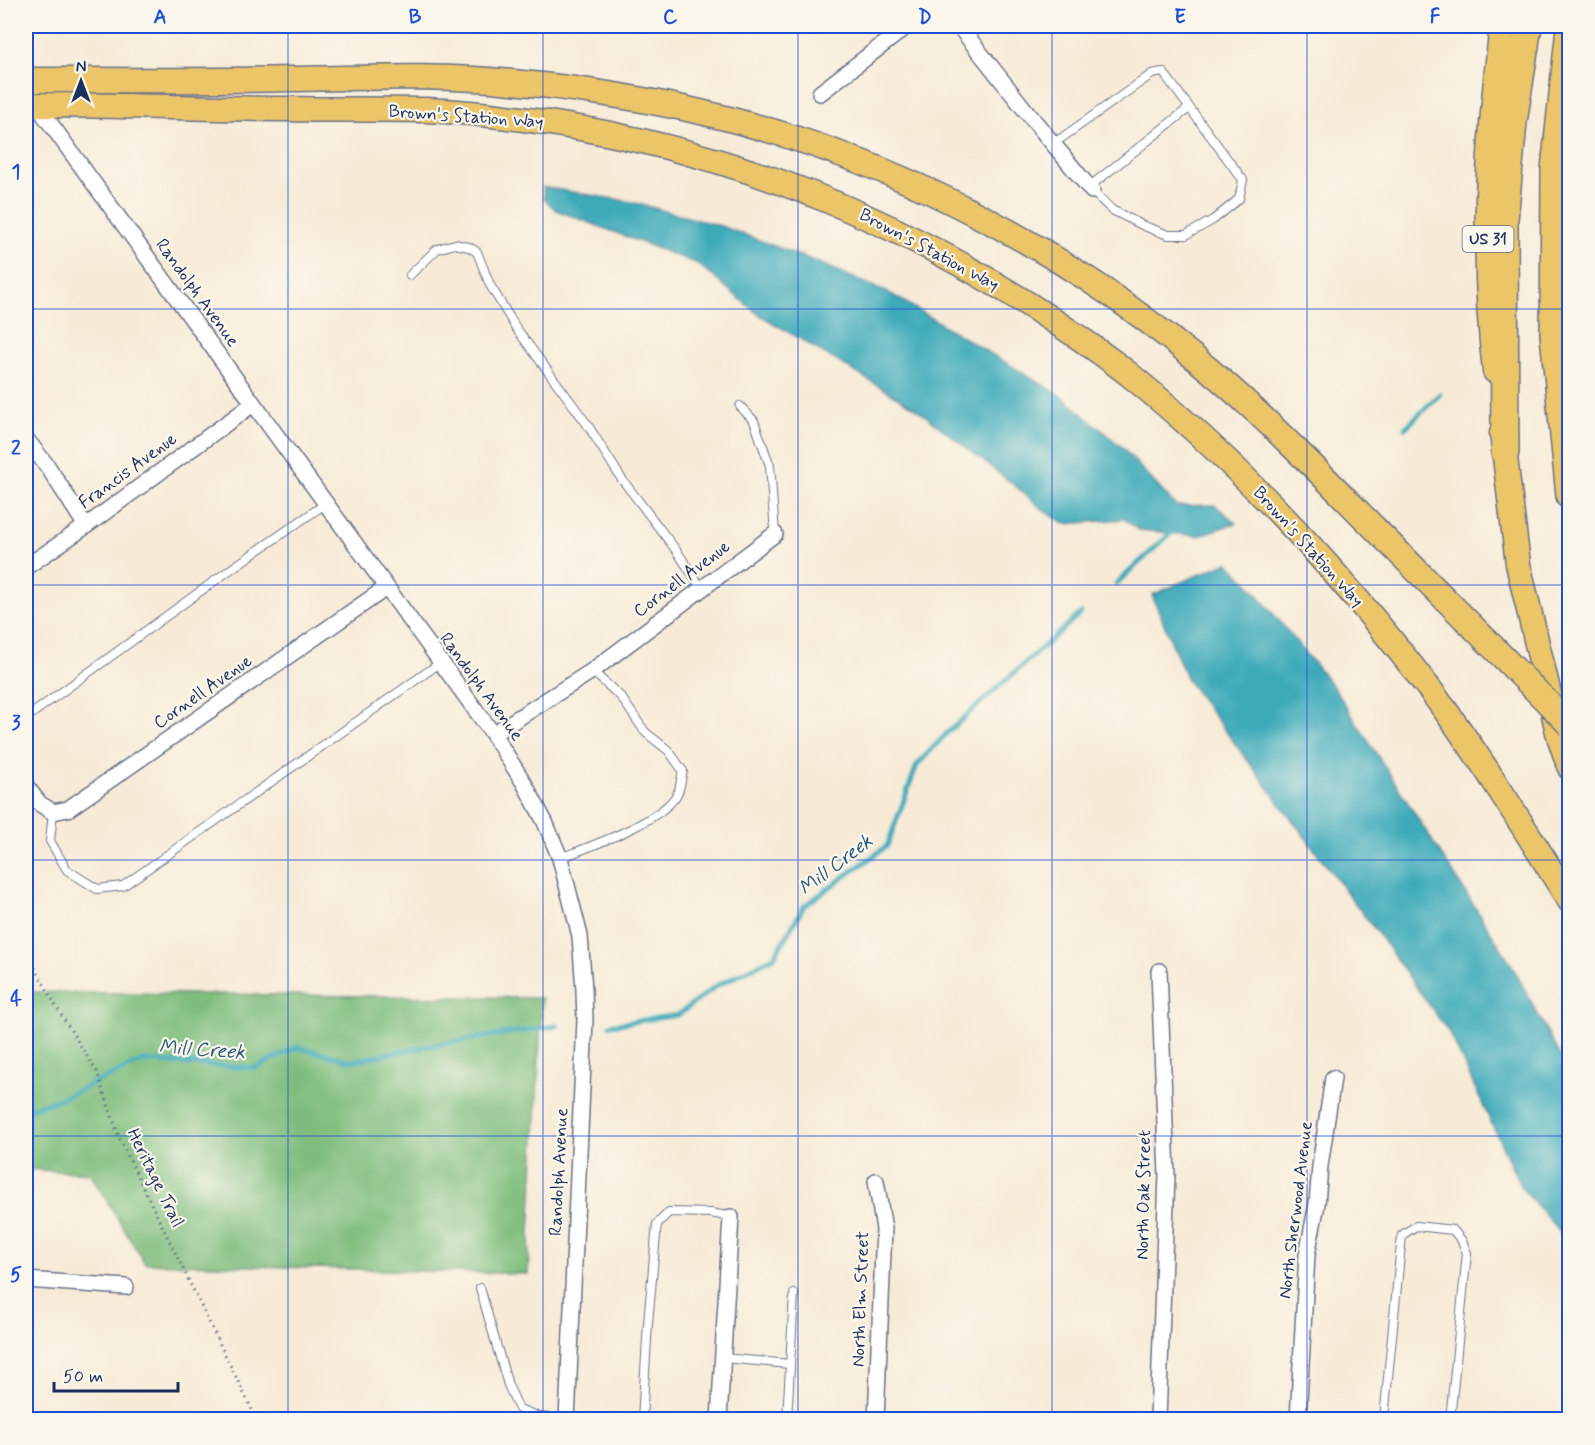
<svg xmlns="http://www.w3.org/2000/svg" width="1595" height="1445" viewBox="0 0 1595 1445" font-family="Mynerve,sans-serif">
<rect width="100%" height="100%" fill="#fbf7ec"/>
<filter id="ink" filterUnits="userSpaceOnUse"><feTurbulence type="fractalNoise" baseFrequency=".0167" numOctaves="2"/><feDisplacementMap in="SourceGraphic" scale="12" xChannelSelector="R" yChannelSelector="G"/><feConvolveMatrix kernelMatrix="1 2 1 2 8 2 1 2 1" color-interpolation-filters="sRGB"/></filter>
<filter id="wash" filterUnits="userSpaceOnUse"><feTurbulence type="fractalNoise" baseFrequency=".008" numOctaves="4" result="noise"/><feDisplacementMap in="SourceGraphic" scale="24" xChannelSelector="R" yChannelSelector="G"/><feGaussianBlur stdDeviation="1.35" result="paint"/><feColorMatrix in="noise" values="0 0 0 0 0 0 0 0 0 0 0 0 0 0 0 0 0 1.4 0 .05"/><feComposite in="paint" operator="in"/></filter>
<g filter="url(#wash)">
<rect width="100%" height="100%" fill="#f7ebd7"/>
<path fill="#7ebd7d" stroke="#4c766e" stroke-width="1.5" d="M26,992l516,6 -14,276 -383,-11 -55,-90 -64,-4z"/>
<g fill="#3caaba" stroke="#2c6c8c" stroke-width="1.5">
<path d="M543,187l89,15 89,24 93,35 77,33 169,101 61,51 55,60 39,-1 21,18 -38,13 -59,-6 -15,-11 -58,5 -19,-11 -33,-28 -100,-78 -156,-93 -60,-50 -142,-54 -12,-11z"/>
<path d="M1228,562l22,23 85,104 175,273 59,111v170l-48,-56 -71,-153 -72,-100 -191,-254 -35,-85z"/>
</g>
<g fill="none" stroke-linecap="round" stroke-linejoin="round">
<g stroke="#3caaba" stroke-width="5">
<path d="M1405,428l35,-34"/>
<path d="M1116,584l55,-51 7,-2"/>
<path d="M610,1025l68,-10 38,-29 58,-29 30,-51 83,-60 30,-81 30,-32 134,-120"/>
<path d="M26,1110l31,-10 86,-39 113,7 41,-21 55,14 87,-17 118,-18"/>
</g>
</g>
</g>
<g filter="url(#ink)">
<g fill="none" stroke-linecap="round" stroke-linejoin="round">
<g stroke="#687188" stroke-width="10">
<g id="service">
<path d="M1053,144l99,-70 11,-2 80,108 -4,19 -26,21 -27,15h-18l-24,-9 -32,-16 -20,-19"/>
<path d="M1089,187l100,-79"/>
<path d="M410,275l27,-26 18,-5 14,3 8,5 13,33 26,43 71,96 34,54 55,72 26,39"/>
<path d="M740,406l14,15 16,45 5,68"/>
<path d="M26,718l205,-149 94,-65"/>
<path d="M53,812l-3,29 17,29 30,19 26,-3 317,-223"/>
<path d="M560,858c29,-11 103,-37 117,-64 4,-7 4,-16 6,-23l-14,-20 -24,-19 -24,-35 -29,-26"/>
<path d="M480,1288l28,97 11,24 20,8 28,2"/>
<path d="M723,1358l67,6"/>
<path d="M1384,1418l14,2"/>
<path d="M642,1420l6,-97 9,-99 12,-12 42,1 20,4"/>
<path d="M787,1420l7,-126"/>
<path d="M1382,1420l2,-2 18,-183 14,-9 37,4 9,11 5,12 -17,167"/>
</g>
</g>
<g stroke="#687188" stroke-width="18">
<g id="minor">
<path d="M959,26l67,85 66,80"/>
<path d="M820,93l87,-67"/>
<path d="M34,101l459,633 31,49 21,39 15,36 20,78 4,54 1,30 -18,400"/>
<path d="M26,439l22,28 38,59"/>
<path d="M26,567l60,-41 167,-122"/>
<path d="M493,734l99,-63 183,-137"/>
<path d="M26,786l14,18 13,8 15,-3 318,-221"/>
<path d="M876,1181l8,48 -8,191"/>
<path d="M26,1280l100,7"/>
<path d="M719,1420l12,-203"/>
<path d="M1158,1420l9,-245 -8,-204"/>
<path d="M1298,1420l9,-165 10,-51 3,-38 13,-88"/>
</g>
</g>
<g stroke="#687188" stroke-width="27">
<g id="primary">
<path d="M26,80c87,0 175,1 263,-1 74,-1 149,-5 223,3 57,5 114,14 171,26 185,40 367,130 513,251 47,38 90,81 133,123 52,53 105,106 157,158"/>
<path d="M26,105c86,0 173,3 260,4 47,1 94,0 140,1 43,2 87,7 130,14 180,29 346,96 498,197 26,17 52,35 76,54 113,91 213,201 301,316 51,67 94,139 139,210"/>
<path d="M1495,371c-14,-115 -7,-231 7,-345"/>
<path d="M1502,433l16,131 41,172 11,32"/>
</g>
</g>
<g stroke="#687188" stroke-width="30">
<g id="motorway">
<path d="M1570,28l-15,141 -1,166 16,161"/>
<path d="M1505,452l-1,-232 9,-98 15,-96"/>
</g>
</g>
<path stroke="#687188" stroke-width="3" stroke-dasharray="1.5 4.5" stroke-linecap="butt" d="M26,952l34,61 37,59 23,68 137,280"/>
<use href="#service" stroke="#fff" stroke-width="8"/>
<use href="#minor" stroke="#fff" stroke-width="15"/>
<use href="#primary" stroke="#ecc569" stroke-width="24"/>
<use href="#motorway" stroke="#ecc569" stroke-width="27"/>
<g stroke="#687188" stroke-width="27" stroke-linecap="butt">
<path id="primary-bridge" d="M1486,640l84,85"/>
</g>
<use href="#primary-bridge" stroke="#ecc569" stroke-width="24"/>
</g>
</g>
<path fill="none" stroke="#1d4ed8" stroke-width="1.5" stroke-opacity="0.55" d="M288,26v1394M543,26v1394M798,26v1394M1052,26v1394M1307,26v1394M26,309h1544M26,585h1544M26,860h1544M26,1136h1544"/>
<g text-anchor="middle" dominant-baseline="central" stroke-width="4.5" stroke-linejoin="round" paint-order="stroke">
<rect fill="#fbf7ec" stroke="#5e6b89" stroke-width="1.5" x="1462.5" y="226" width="51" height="26" rx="4.5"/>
<g font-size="16" font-weight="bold" fill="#1b2f5e">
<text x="1488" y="239">US 31</text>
</g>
<g font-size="18" fill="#1b2f5e" stroke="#fbf7ec">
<text transform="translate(466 117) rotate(4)">Brown's Station Way</text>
<text transform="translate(929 250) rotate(28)">Brown's Station Way</text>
<text transform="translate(197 293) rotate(54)">Randolph Avenue</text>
<text transform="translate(128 471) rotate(-36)">Francis Avenue</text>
<text transform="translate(1308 547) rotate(48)">Brown's Station Way</text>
<text transform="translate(682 579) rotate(-37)">Cornell Avenue</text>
<text transform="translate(481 687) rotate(54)">Randolph Avenue</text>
<text transform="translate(203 692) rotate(-35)">Cornell Avenue</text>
<text transform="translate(559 1172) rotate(-87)">Randolph Avenue</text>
<text transform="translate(155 1178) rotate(64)">Heritage Trail</text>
<text transform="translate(1144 1195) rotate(-89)">North Oak Street</text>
<text transform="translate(1296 1210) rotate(-83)">North Sherwood Avenue</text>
<text transform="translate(861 1299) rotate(-88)">North Elm Street</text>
</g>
<g font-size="20" font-style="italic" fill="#275a7e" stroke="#fbf7ec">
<text transform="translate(836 865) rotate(-37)">Mill Creek</text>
<text transform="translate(202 1050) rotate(4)">Mill Creek</text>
</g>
</g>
<rect width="1595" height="1445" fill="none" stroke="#fbf7ec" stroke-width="66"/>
<g transform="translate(81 81)" stroke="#fbf7ec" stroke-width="4.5" paint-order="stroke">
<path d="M0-4.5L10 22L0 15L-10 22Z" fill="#1b2f5e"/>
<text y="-9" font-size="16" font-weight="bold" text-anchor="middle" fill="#1b2f5e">N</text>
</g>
<path d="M54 1382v9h124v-9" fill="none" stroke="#1b2f5e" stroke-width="3"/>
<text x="63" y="1382" font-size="18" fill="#1b2f5e" stroke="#fbf7ec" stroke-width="4.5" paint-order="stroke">50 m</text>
<rect x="33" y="33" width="1529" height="1379" fill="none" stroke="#1d4ed8" stroke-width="2"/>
<g font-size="20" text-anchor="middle" font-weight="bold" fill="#1d4ed8">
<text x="160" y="23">A</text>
<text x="415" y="23">B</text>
<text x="670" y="23">C</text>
<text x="925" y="23">D</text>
<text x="1180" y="23">E</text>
<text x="1435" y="23">F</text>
<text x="16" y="178">1</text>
<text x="16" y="454">2</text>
<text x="16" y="729">3</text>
<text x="16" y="1005">4</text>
<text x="16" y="1281">5</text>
</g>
</svg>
